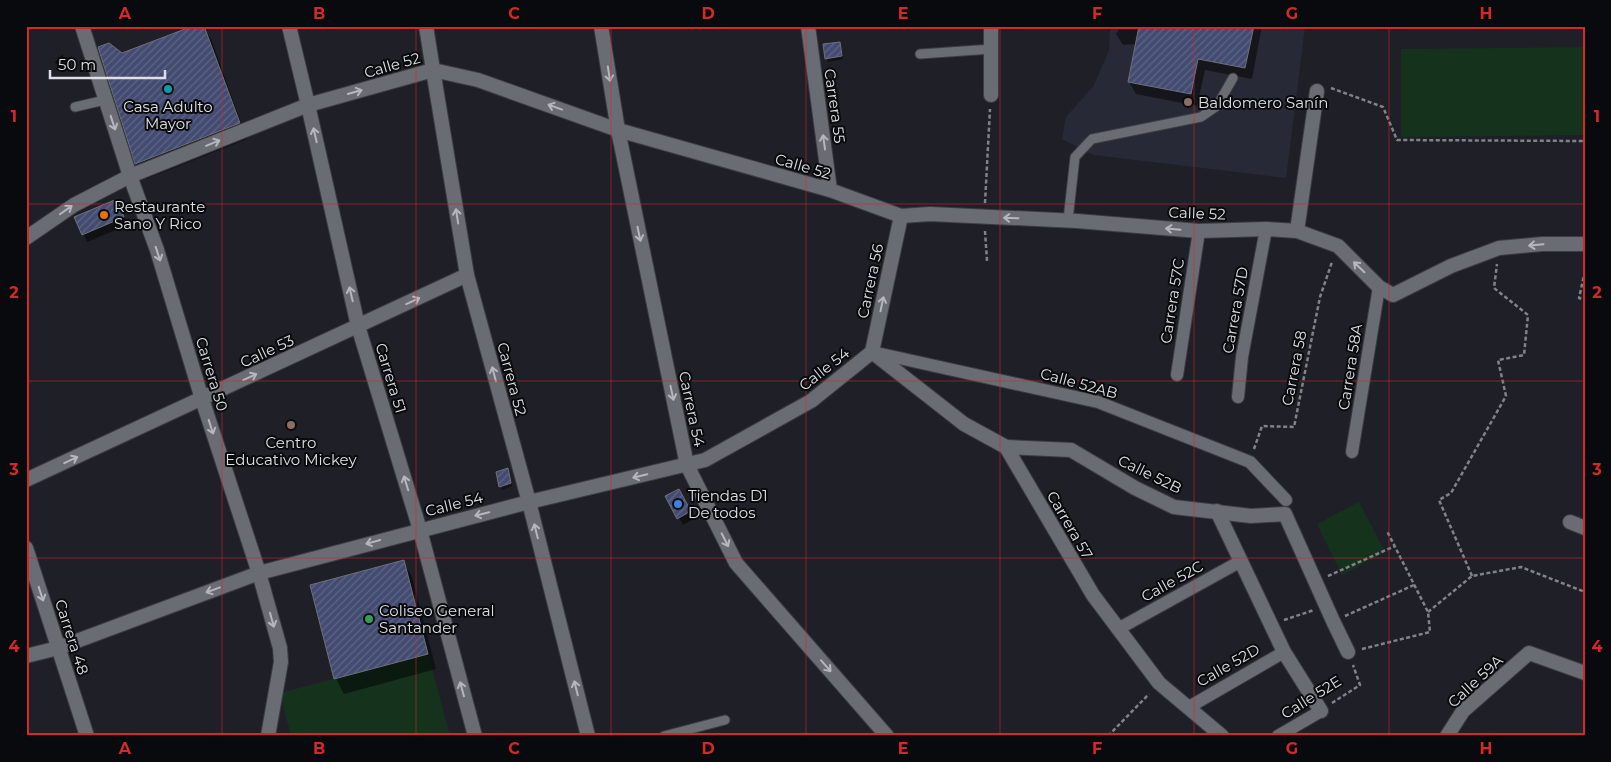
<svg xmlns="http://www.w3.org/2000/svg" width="1611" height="762" viewBox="0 0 1611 762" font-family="Montserrat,sans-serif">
<defs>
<pattern id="building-hatch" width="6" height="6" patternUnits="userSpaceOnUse" patternTransform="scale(1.25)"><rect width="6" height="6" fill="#434b71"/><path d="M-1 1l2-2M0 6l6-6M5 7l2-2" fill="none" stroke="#5e6585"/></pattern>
</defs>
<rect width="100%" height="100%" fill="#1f2027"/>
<path fill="#272a36" d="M1108,26h197l-19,152 -192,-23 -32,-16 4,-22 27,-30 16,-36 1,-22z"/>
<g fill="#15321c">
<path d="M1585,47v88l-184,2v-88z"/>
<path d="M1359,502l26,50 -43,23 -25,-51z"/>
<path d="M428,654l22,82h-159l-11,-43z"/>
</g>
<g fill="#0007">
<path d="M203,26l8,13 36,100 -101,40 -9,-15 -38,-116 23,6z"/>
<path d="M1121,26h141l-10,53 -47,-9 -8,36 -61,-12 -7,-12 8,-38 -14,1 -7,-11z"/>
<path d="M839,43l4,16 -15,3 -2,-4z"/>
<path d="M116,200l12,25 -41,17 -11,-24z"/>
<path d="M512,484v2l-10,4 -1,-2z"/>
<path d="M678,490l16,29 -11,6 -16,-28z"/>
<path d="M403,561l9,16 24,92 -92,25 -8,-16z"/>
</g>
<g fill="url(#building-hatch)" stroke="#6e7079">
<path d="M193,26h11l36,97 -105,41 -37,-117 11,-4 13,10z"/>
<path d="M1139,26h115l-9,42 -47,-9 -7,35 -63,-12z"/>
<path d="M840,42l2,14 -17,3 -2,-15z"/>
<path d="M117,199l7,18 -42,18 -8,-18z"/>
<path d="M508,468l3,15 -12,4 -3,-15z"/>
<path d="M679,489l12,22 -14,8 -12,-23z"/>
<path d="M404,560l24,94 -94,25 -24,-94z"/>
</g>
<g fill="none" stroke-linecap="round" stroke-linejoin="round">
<g stroke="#3c3d43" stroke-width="11">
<g id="service">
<path d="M920,54l72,-5"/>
<path d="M75,107l30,-7"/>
<path d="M1068,220l7,-63 17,-18 109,-22 16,-11 16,-28"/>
<path d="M664,736l61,-16"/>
</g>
</g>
<g stroke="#3c3d43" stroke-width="14">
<g id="pedestrian">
<path d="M872,352l226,50 152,60 36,38"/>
<path d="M1177,375l22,-144"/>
<path d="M1238,397l4,-40 24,-128"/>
<path d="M1352,452l27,-165"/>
<path d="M1118,629l123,-68"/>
<path d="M1189,707l95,-55"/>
<path d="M1278,736l43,-25"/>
</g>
</g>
<g stroke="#3c3d43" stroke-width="16">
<g id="minor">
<path d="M82,26l48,150 27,74 45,149 57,174 21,75 1,14 -13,74"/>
<path d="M289,26l19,79 50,221 62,204 55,206"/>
<path d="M601,26l17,104 69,335 49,98 151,173"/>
<path d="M808,26l22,164"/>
<path d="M991,95v-69"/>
<path d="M1297,231l20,-140"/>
<path d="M872,352l92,72 42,23 87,148 66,88 63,53"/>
<path d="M872,352l29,-136"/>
<path d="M1006,447l65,3 64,38 39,19 77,9 34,-2 48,107 15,31"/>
<path d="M26,480l441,-205"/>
<path d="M1217,511l67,141 37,59"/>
<path d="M1570,522l15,6"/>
<path d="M26,548l61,188"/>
<path d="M26,656l32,-8 201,-75 270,-71 176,-42 106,-59 61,-49"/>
<path d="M588,736l-59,-234 -62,-227 -34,-205 45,10 140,50 212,60 71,26 29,-2 147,7 122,10 67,-2 31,2 41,15 41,41 14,8 58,-29 48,-18 43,-4h43"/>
<path d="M1447,736l16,-25 66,-58 56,20"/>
</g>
</g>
<g stroke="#3c3d43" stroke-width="16">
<path id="tertiary" d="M26,238l48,-33 56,-29 178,-71 125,-35 -7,-44"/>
</g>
<g stroke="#828389" stroke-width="2.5" stroke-dasharray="4 2.5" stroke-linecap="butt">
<path d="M1331,88l52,19 14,33 188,1"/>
<path d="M985,203l5,-94"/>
<path d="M985,231l2,30"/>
<path d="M1585,271l-6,27 6,2"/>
<path d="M1254,449l8,-23 32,1 26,-130 12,-35"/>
<path d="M1328,576l67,-30"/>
<path d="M1472,576l-33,-76 12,-7 55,-97 -8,-36 26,-5 4,-40 -34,-27 3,-24"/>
<path d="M1428,612l44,-36 49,-9 64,25"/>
<path d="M1345,616l69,-31"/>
<path d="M1284,620l30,-10"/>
<path d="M1362,649l68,-17 -2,-20 -41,-81"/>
<path d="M1332,703l28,-18 -7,-20"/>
<path d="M1108,736l41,-42"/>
</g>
<use href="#service" stroke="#6a6c74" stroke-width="9"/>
<use href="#pedestrian" stroke="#6a6c74" stroke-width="12"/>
<use href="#minor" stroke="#6a6c74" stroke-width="14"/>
<use href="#tertiary" stroke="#6a6c74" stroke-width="14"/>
</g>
<defs><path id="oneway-shaft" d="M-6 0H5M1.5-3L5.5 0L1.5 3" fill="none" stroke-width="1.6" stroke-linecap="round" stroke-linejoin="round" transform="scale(1.25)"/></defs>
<g stroke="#b6b7bd">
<use href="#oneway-shaft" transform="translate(609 74) rotate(81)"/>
<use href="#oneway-shaft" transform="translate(355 92) rotate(-16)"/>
<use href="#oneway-shaft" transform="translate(555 107) rotate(-160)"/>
<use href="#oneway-shaft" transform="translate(113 123) rotate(72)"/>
<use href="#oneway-shaft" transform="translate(315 135) rotate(-103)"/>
<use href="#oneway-shaft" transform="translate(824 142) rotate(-98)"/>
<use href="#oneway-shaft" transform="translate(213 143) rotate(-22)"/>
<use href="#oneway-shaft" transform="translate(66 210) rotate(-35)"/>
<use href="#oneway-shaft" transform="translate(457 216) rotate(-99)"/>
<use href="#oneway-shaft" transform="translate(1011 218) rotate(-178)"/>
<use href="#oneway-shaft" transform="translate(1173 229) rotate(-175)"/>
<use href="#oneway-shaft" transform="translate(639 234) rotate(78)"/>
<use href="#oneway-shaft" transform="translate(1536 245) rotate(175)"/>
<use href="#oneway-shaft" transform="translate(158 254) rotate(72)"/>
<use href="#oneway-shaft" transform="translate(1359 267) rotate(-136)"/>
<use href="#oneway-shaft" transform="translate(351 294) rotate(-103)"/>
<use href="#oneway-shaft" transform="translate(413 301) rotate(-25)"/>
<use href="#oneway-shaft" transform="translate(882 304) rotate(-78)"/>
<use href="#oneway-shaft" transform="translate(494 374) rotate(-105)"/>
<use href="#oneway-shaft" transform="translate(250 377) rotate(-25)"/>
<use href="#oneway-shaft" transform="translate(672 393) rotate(78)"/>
<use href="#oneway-shaft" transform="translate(211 427) rotate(72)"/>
<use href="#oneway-shaft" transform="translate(71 460) rotate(-25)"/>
<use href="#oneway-shaft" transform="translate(640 476) rotate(167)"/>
<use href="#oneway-shaft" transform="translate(406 483) rotate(-107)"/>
<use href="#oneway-shaft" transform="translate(482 514) rotate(166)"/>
<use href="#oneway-shaft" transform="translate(536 531) rotate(-104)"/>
<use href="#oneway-shaft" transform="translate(725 540) rotate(63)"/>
<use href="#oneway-shaft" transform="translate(373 542) rotate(165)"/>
<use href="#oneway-shaft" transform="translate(213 590) rotate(160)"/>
<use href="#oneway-shaft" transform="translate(41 594) rotate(72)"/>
<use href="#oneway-shaft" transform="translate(272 620) rotate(74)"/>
<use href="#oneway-shaft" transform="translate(826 666) rotate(49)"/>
<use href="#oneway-shaft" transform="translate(576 688) rotate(-104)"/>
<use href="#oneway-shaft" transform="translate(462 689) rotate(-105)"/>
</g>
<path fill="none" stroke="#d62828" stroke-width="1" stroke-opacity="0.55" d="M222,26v710M416,26v710M611,26v710M806,26v710M1000,26v710M1194,26v710M1389,26v710M26,204h1559M26,381h1559M26,558h1559"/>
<circle fill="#0f9aa8" stroke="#090a0d" stroke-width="2" cx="168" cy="89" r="5"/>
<g fill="#8d6e63" stroke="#090a0d" stroke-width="2">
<circle cx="1188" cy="102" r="5"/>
<circle cx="291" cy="425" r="5"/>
</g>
<circle fill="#e8710a" stroke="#090a0d" stroke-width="2" cx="104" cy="215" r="5"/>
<circle fill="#3f7fe0" stroke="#090a0d" stroke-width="2" cx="678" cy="504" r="5"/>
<circle fill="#2e9e5b" stroke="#090a0d" stroke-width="2" cx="369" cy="619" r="5"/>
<g text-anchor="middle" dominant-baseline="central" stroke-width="4" stroke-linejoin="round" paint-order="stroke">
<g font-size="15" fill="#dfe0e5" stroke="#090a0d">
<text transform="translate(392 65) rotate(-16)">Calle 52</text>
<text transform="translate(835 106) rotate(82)">Carrera 55</text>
<text transform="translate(803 166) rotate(16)">Calle 52</text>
<text transform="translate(1197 213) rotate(2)">Calle 52</text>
<text transform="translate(870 281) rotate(-78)">Carrera 56</text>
<text transform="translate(1172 301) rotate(-81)">Carrera 57C</text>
<text transform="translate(1235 310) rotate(-80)">Carrera 57D</text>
<text transform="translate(267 351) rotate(-25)">Calle 53</text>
<text transform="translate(1350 367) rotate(-81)">Carrera 58A</text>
<text transform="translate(1294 368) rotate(-79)">Carrera 58</text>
<text transform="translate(824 369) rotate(-38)">Calle 54</text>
<text transform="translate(212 374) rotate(73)">Carrera 50</text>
<text transform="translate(391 378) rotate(73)">Carrera 51</text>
<text transform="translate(512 379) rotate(75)">Carrera 52</text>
<text transform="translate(1079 383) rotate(15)">Calle 52AB</text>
<text transform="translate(692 409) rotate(78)">Carrera 54</text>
<text transform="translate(1150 474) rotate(26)">Calle 52B</text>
<text transform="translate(454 504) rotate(-14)">Calle 54</text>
<text transform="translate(1070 525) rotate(60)">Carrera 57</text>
<text transform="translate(1172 581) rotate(-29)">Calle 52C</text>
<text transform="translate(72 637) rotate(72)">Carrera 48</text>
<text transform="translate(1228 665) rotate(-30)">Calle 52D</text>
<text transform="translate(1475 681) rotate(-43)">Calle 59A</text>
<text transform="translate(1311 697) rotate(-32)">Calle 52E</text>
</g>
<g font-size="15" fill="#dfe0e5" stroke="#090a0d" text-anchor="start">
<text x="1198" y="102">Baldomero Sanín</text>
<text x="168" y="106" text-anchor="middle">Casa Adulto<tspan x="168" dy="17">Mayor</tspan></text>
<text x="114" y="206">Restaurante<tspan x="114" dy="17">Sano Y Rico</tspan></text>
<text x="291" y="442" text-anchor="middle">Centro<tspan x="291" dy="17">Educativo Mickey</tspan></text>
<text x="688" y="495">Tiendas D1<tspan x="688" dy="17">De todos</tspan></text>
<text x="379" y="610">Coliseo General<tspan x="379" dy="17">Santander</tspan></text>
</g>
</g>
<rect width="1611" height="762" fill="none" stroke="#090a0d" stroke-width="55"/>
<path d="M50 70v8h115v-8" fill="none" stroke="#dfe0e5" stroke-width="2.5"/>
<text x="58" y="70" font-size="15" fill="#dfe0e5" stroke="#090a0d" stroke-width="4" paint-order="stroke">50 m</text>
<rect x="28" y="28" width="1556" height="706" fill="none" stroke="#d62828" stroke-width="2"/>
<g font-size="16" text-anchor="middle" font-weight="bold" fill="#d62828">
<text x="125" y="19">A</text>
<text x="319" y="19">B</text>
<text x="514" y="19">C</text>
<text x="708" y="19">D</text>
<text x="903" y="19">E</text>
<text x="1097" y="19">F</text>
<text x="1292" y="19">G</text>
<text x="1486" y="19">H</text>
<text x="14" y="122">1</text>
<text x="1597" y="122">1</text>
<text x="14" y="298">2</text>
<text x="1597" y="298">2</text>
<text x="14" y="475">3</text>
<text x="1597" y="475">3</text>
<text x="14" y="652">4</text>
<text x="1597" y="652">4</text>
<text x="125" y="754">A</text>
<text x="319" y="754">B</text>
<text x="514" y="754">C</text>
<text x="708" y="754">D</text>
<text x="903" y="754">E</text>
<text x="1097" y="754">F</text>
<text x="1292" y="754">G</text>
<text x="1486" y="754">H</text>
</g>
</svg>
